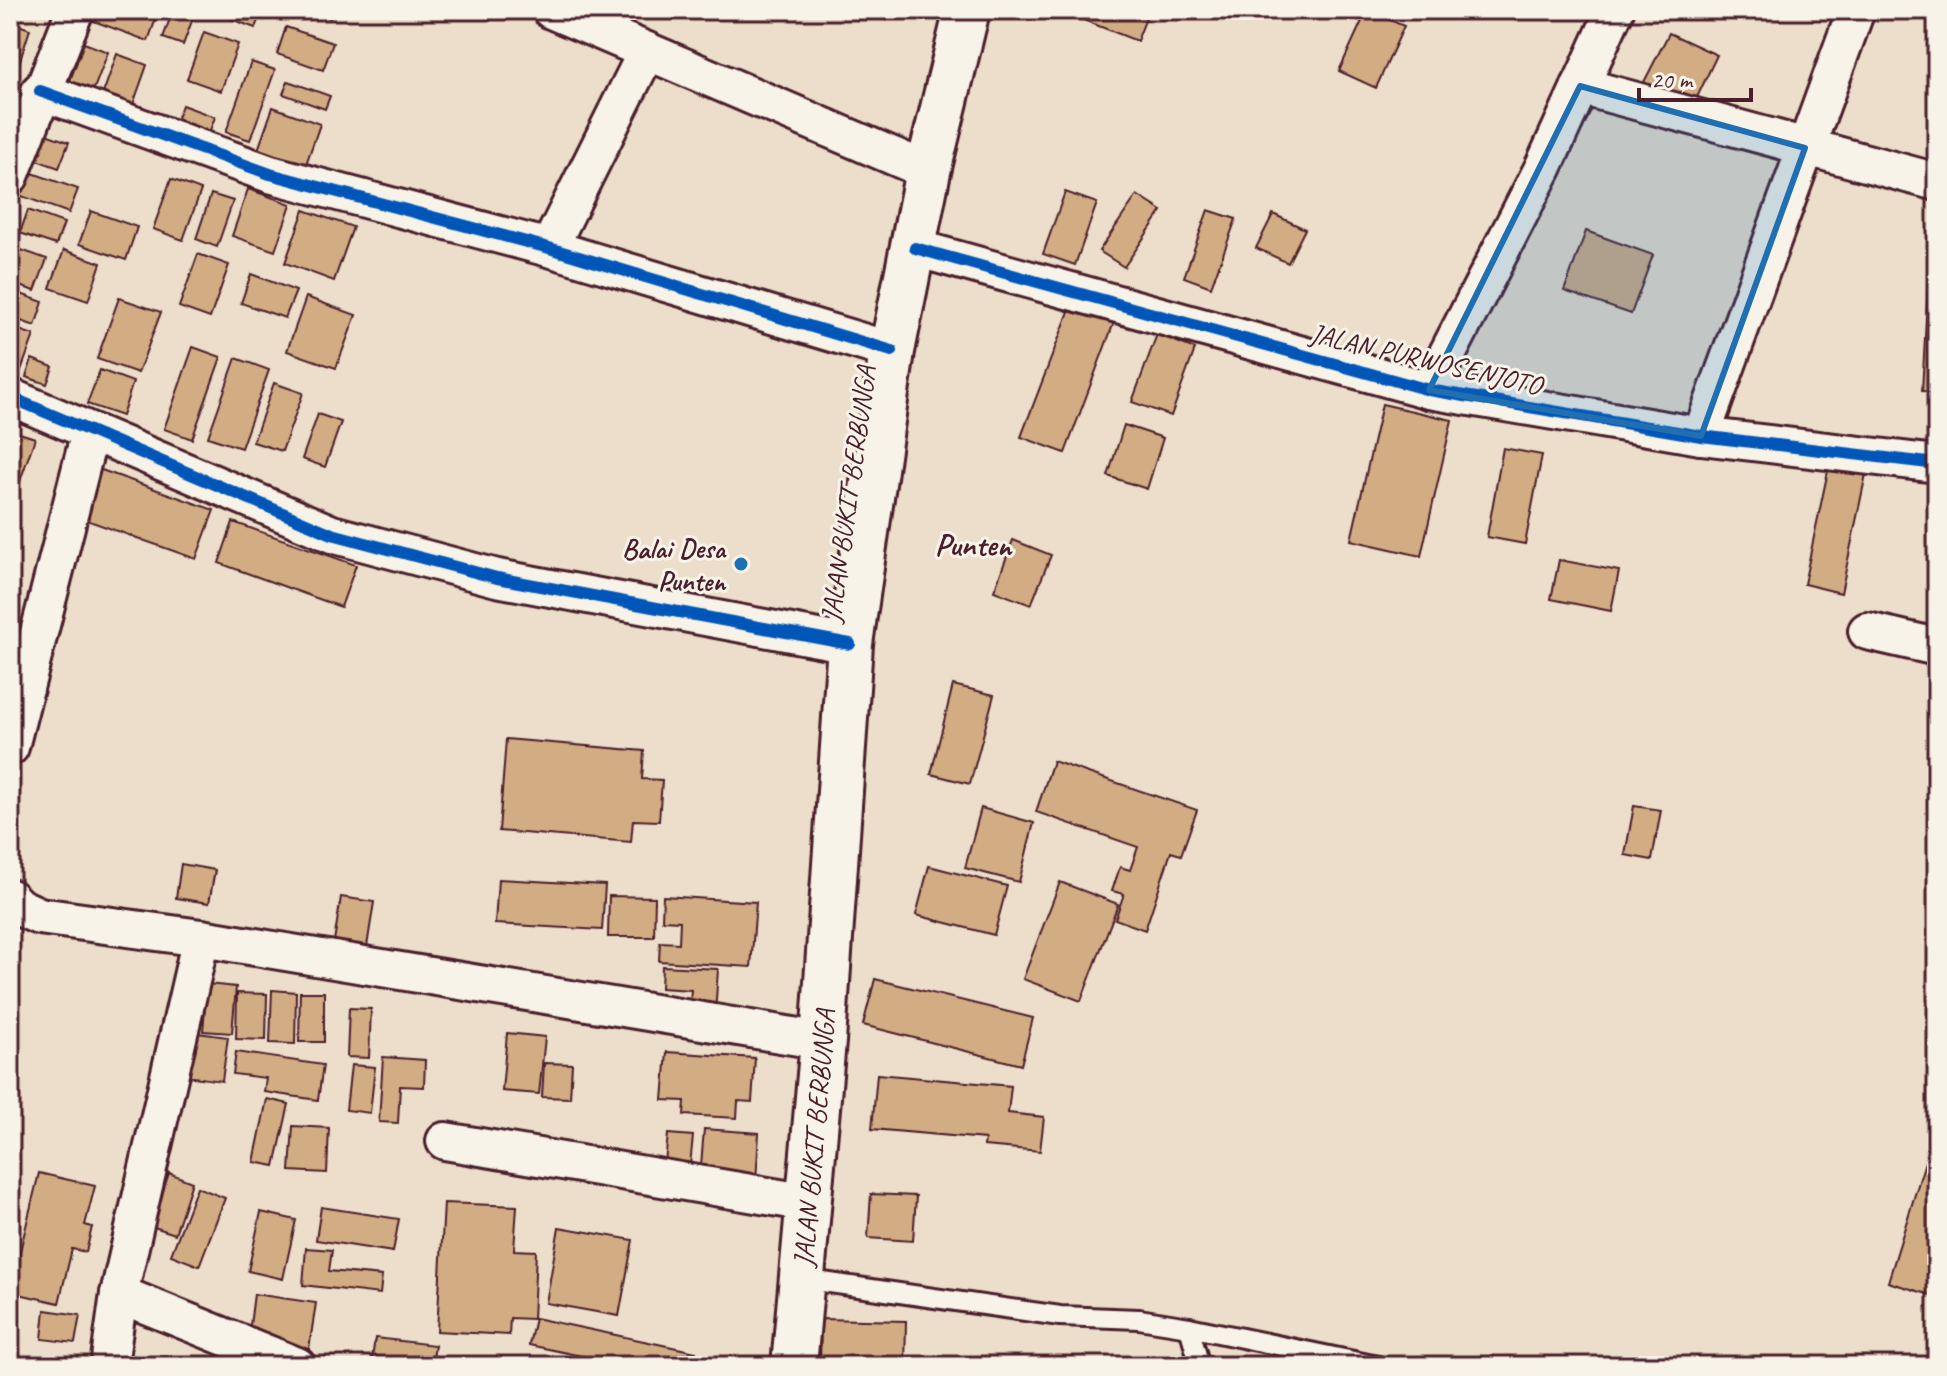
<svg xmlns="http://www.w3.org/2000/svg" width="1947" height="1376" viewBox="0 0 1947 1376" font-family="Caveat,sans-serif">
<rect width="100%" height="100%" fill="#ecdeca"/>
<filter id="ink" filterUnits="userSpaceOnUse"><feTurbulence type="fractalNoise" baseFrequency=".0125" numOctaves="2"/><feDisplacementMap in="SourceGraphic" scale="16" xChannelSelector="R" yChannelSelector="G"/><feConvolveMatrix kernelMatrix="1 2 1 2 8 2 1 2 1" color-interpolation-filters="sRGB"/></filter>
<g filter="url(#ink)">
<g fill="#d2ad84" stroke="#4a1f2b" stroke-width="2">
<path d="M79,10h80l-11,31 -71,-26z"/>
<path d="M173,10h23l-13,35 -20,-7z"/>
<path d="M229,10h33l-7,18 -29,-11z"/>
<path d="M271,10h27l-3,9z"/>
<path d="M308,10h25l-3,8z"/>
<path d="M1081,10h68l-12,31 -59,-23z"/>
<path d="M1367,10l37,16 -28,62 -37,-17z"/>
<path d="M10,22l20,7 -12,38 -8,-3z"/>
<path d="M286,27l47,16 -10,27 -46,-16z"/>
<path d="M204,32l34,12 -17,47 -34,-12z"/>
<path d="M1669,33l48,22 -26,55 -49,-24z"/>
<path d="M84,43l24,9 -16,42 -24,-8z"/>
<path d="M117,54l30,11 -17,48 -30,-11z"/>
<path d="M251,62l24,8 -25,70 -24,-8z"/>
<path d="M288,81l42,15 -5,13 -42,-15z"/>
<path d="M182,105l33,12 -9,24 -33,-12z"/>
<path d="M273,107l47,17 -15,43 -47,-17z"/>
<path d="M31,129l38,13 -10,26 -37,-13z"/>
<path d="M21,169l57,20 -9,24 -56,-20z"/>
<path d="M171,179l30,11 -18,50 -30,-11z"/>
<path d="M248,189l43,15 -16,47 -43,-15z"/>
<path d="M1065,192l32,11 -22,62 -32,-11z"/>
<path d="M211,194l22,7 -16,46 -21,-8z"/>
<path d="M1137,195l25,16 -38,56 -25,-16z"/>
<path d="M28,210l36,13 -8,22 -36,-12z"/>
<path d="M304,210l49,17 -19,54 -49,-18z"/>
<path d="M1208,210l28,9 -25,68 -27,-10z"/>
<path d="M91,211l46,16 -11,33 -47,-16z"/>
<path d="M1273,214l32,15 -17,34 -32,-15z"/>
<path d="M1586,231l67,24 -22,59 -67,-23z"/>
<path d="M10,246l37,13 -12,32 -25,-8z"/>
<path d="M1930,248h7v144l-15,-1z"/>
<path d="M64,250l37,13 -13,38 -38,-13z"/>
<path d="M198,254l31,11 -19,53 -31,-11z"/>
<path d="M251,274l45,17 -11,27 -44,-15z"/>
<path d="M10,290l33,12 -8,24 -25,-9z"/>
<path d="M306,297l50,18 -20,53 -49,-17z"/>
<path d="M119,298l42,14 -23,61 -41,-14z"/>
<path d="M1073,301l43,16 -51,136 -44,-16z"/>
<path d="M10,327l24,8 -14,38 -10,-4z"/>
<path d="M1157,334l38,15 -24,67 -39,-14z"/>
<path d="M193,347l28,10 -29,82 -28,-10z"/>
<path d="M236,358l33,12 -28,78 -33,-11z"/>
<path d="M32,359l21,8 -6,17 -21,-7z"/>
<path d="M100,370l33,12 -11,34 -35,-12z"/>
<path d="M274,383l29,10 -21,58 -29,-9z"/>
<path d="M1382,404l70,16 -31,136 -70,-16z"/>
<path d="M318,414l23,8 -16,45 -23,-8z"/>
<path d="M1124,425l39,13 -16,51 -39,-13z"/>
<path d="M10,430l25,8 -25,72z"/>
<path d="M1503,448l39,7 -17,89 -38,-7z"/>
<path d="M1829,466l37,8 -25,119 -37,-9z"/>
<path d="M93,467l121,43 -18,49 -121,-43z"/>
<path d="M233,522l123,43 -15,42 -122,-44z"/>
<path d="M1013,540l38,15 -20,50 -37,-14z"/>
<path d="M1559,560l60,11 -8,40 -60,-12z"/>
<path d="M953,685l41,10 -24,89 -39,-10z"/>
<path d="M506,739l138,12 -2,28 20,1 -3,41 -26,-1 -2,22 -132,-11z"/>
<path d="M1053,761l144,49 -16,45 -10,-3 -26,78 -30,-11 9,-25 -12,-3 8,-24 10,3 8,-23 -102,-35z"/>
<path d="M1634,806l27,4 -9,50 -27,-5z"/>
<path d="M981,808l53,15 -15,59 -54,-14z"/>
<path d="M181,864l34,6 -6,33 -33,-5z"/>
<path d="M929,866l78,20 -13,49 -78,-20z"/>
<path d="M498,879l107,6 -3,45 -107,-6z"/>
<path d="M1060,882l58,22 -37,97 -58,-22z"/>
<path d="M609,896l46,1 -1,40h-46z"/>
<path d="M663,896l93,6 -5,65 -92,-6 1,-19 19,1 1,-22 -18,-1z"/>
<path d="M341,897l33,5 -9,57 -33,-5z"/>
<path d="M662,966l56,3 -3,46 -26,-2 2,-23 -30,-2z"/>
<path d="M875,979l158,39 -12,47 -158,-40z"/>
<path d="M207,984l29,3 -4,46 -29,-2z"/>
<path d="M272,990l24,2 -1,52 -25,-1z"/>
<path d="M300,992h24v50h-25z"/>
<path d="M237,993l30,1 -1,46 -30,-1z"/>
<path d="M349,1008l22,1 -2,49 -22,-1z"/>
<path d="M190,1032l38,5 -6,44 -37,-5z"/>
<path d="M507,1033l38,4 -6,57 -37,-3z"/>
<path d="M236,1052l87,13 -5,35 -54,-8 2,-14 -33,-4z"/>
<path d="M667,1052l88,6 -3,44 -14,-1 -1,17 -53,-3 1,-14 -22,-1z"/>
<path d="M383,1057l42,3 -1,27 -24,-1 -2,37 -19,-1z"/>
<path d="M544,1063l28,1 -2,34 -28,-1z"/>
<path d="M351,1065l24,2 -5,46 -24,-3z"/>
<path d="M877,1074l134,12 -3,27 36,4 -4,34 -56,-5 1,-7 -113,-10z"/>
<path d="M267,1099l22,5 -14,62 -21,-4z"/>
<path d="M1937,1123v174l-49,-15z"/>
<path d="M293,1126l36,2 -2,45 -37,-2z"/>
<path d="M704,1129l55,4 -3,49 -56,-4z"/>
<path d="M668,1134l25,2 -4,39 -25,-3z"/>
<path d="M39,1173l56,13 -10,39 7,2 -6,25 -14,-3 -13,54 -49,-11z"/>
<path d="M169,1173l23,9 -17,52 -24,-8z"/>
<path d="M197,1187l28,11 -26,68 -28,-11z"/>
<path d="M871,1194l45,2 -3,45 -45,-3z"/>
<path d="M444,1203l73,3 -3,44 22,1 -3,68 -23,-1 -1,17 -72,-4z"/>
<path d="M321,1207l78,12 -6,33 -77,-12z"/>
<path d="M261,1212l35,8 -13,59 -35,-8z"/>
<path d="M559,1227l74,13 -14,76 -73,-13z"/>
<path d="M306,1248l26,2 -3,21 53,5 -2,18 -77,-9z"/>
<path d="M254,1294l62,9 -7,46 -61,-8z"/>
<path d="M45,1310l35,5 -5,28 -33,-4z"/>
<path d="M535,1318l161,34 -4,14h-63l-100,-21z"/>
<path d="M821,1319l85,2 -1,45h-85z"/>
<path d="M375,1338l60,7 -3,21h-61z"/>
</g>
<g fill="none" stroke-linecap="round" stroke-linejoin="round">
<g stroke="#4a1f2b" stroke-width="24">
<g id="service">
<path d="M802,1279l258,37 79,3 50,8 189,39"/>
<path d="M1189,1327l11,39"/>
</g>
</g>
<g stroke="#4a1f2b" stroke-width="42">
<g id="minor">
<path d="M551,10l377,161"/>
<path d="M1580,86l357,96"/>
<path d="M40,91l230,83 279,74 343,103"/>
<path d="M10,176l65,-166"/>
<path d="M549,248l98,-197"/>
<path d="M915,248l514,142 272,46 236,28"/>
<path d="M1429,390l114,-222 72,-158"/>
<path d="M10,397l322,137 165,44 353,66"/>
<path d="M1701,436l155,-426"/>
<path d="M1867,631l70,16"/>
<path d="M10,747l80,-315"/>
<path d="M10,898l9,9 20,9 162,22 622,103"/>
<path d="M445,1141l364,62"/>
<path d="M119,1294l178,72"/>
<path d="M109,1366l10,-72 82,-356"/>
</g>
</g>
<g stroke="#4a1f2b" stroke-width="50">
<path id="primary" d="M794,1366l29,-325 27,-397 42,-293 36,-180 39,-161"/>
</g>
<use href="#service" stroke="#f7f3e8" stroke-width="18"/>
<use href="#minor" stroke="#f7f3e8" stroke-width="36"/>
<use href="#primary" stroke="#f7f3e8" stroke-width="44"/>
<g stroke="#f7f3e8" stroke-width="17">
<g id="cycleway">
<path d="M40,91l230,83 279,74 343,103"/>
<path d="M915,248l514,142 272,46 236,28"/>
<path d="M10,397l322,137 165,44 353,66"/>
</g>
</g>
<use href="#cycleway" stroke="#0057b8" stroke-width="12"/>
</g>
</g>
<path fill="#1f6fb2" fill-opacity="0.2" stroke="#1f6fb2" stroke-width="6" stroke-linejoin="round" d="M1580,86l225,62 -104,288 -272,-46z"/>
<circle fill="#1f6fb2" stroke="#f7f3e8" stroke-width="3" cx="741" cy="564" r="8"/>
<g text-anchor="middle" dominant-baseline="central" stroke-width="6" stroke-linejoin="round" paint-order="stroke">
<g font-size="28" fill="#4a1f2b" stroke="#f7f3e8">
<text transform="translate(1426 359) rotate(13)">JALAN PURWOSENJOTO</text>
<text transform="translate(848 494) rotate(-82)">JALAN BUKIT BERBUNGA</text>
<text transform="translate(814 1138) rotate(-85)">JALAN BUKIT BERBUNGA</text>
</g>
<g font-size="28" font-weight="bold" fill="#4a1f2b" stroke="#f7f3e8" text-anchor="end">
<text x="725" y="548">Balai Desa<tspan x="725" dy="32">Punten</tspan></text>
</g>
<g font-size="32" font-weight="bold" fill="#4a1f2b" stroke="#f7f3e8">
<text x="973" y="544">Punten</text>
</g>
</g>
<rect width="1947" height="1376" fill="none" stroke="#f7f3e8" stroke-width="40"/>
<rect x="20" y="20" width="1907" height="1336" fill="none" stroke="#4a1f2b" stroke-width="3" filter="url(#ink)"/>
<path d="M1639 88v12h112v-12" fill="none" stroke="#4a1f2b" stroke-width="4"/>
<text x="1651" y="88" font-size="24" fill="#4a1f2b" stroke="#f7f3e8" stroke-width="6" paint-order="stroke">20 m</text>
</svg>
